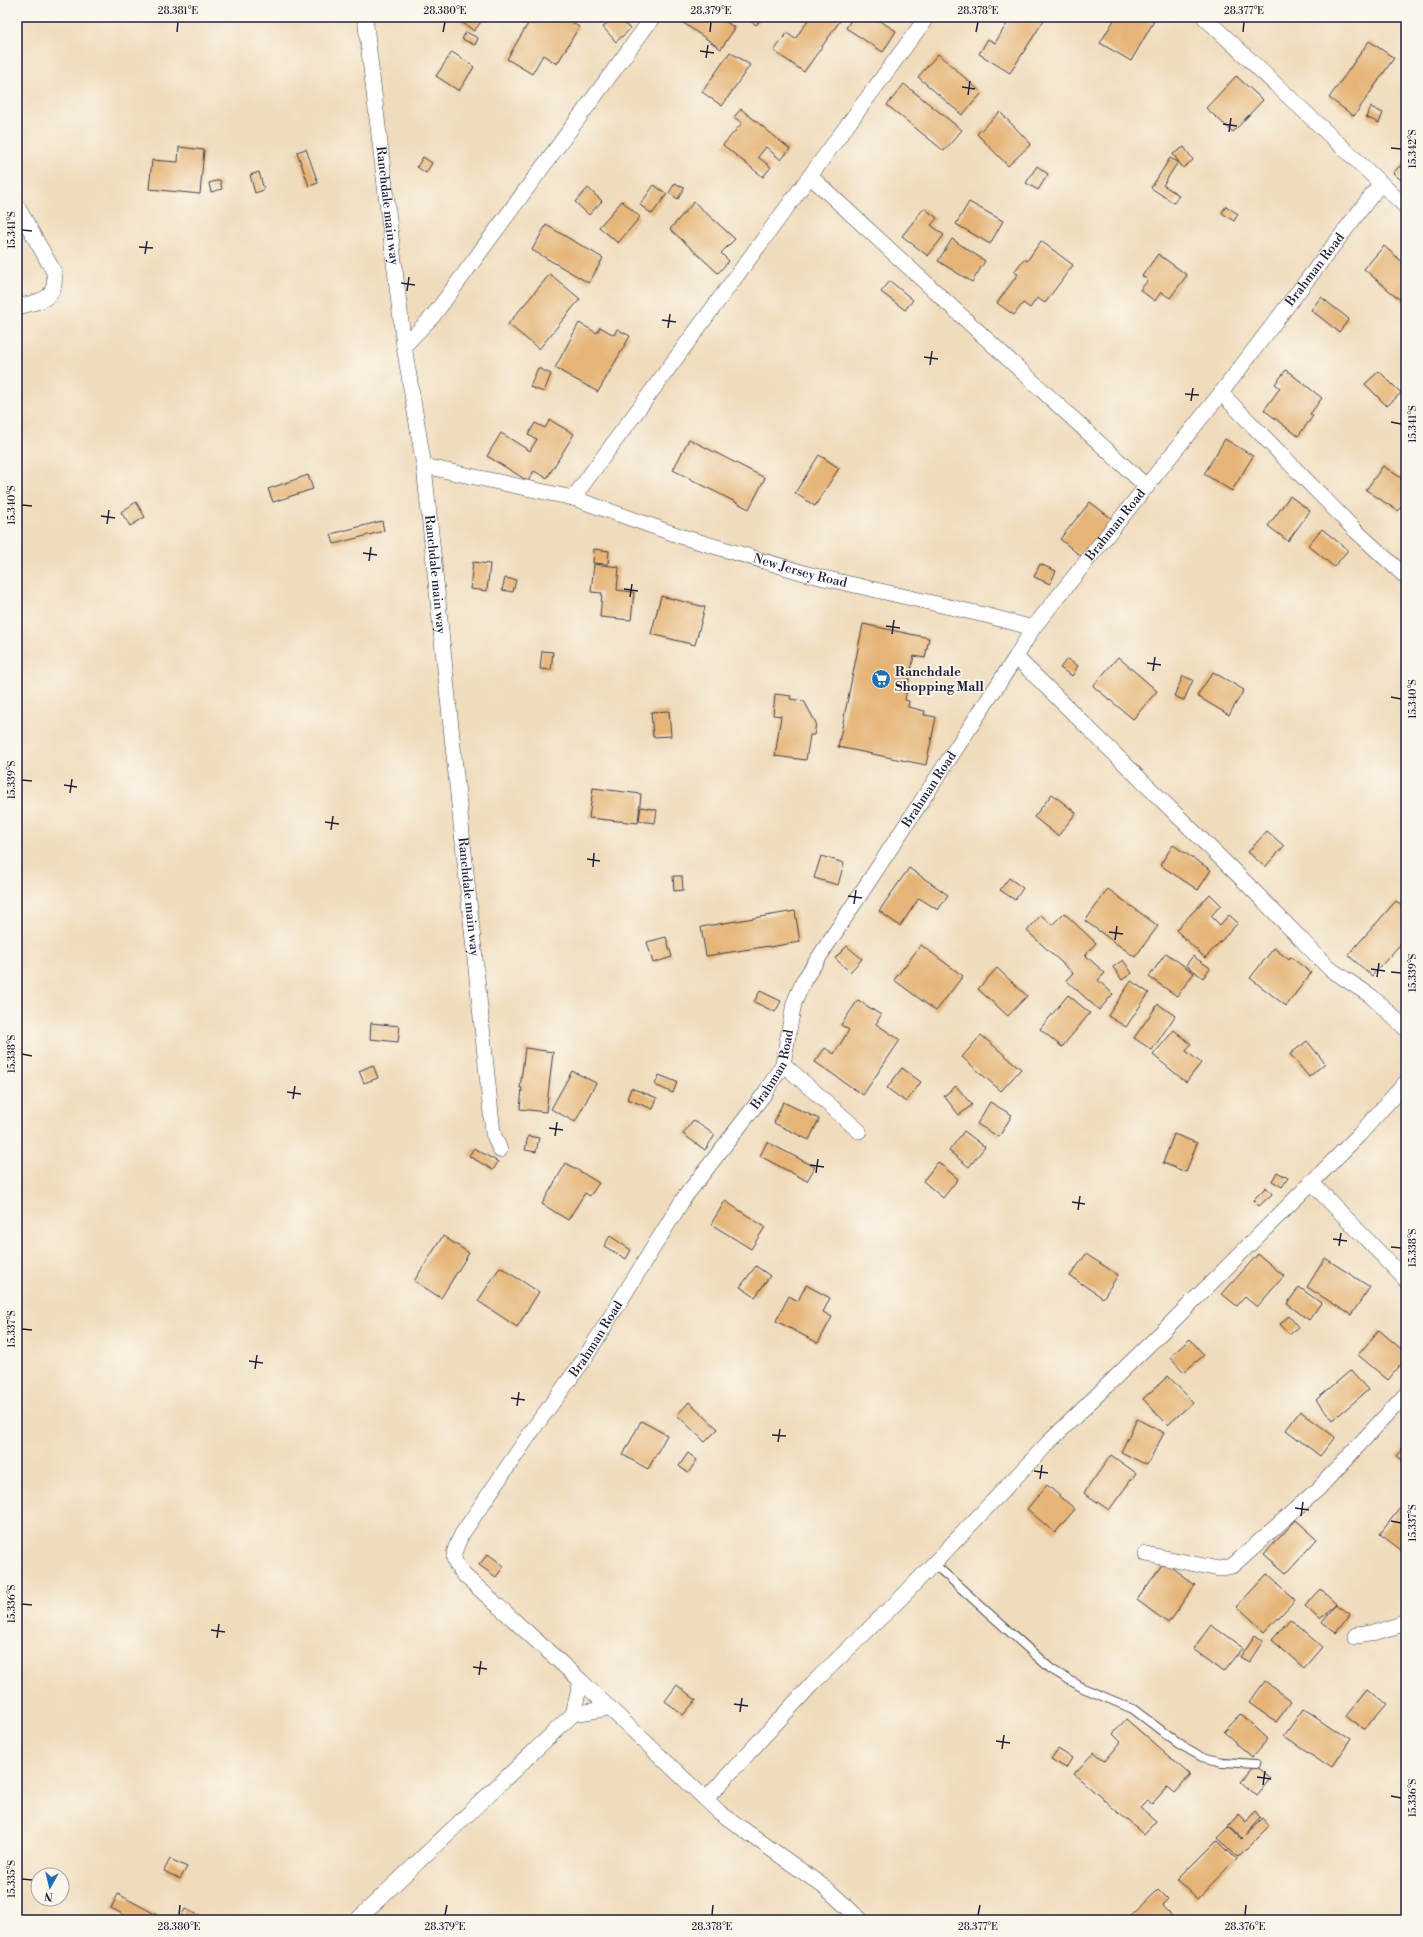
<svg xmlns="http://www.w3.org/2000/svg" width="1423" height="1937" viewBox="0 0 1423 1937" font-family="'Libre Bodoni',serif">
<rect width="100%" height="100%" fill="#fbf7ec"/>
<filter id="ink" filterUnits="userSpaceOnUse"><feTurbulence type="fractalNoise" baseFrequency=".025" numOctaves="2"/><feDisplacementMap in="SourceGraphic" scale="8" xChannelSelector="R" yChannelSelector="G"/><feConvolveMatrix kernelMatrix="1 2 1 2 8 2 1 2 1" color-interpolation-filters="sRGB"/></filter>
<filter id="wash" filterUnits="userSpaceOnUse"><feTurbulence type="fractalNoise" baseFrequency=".012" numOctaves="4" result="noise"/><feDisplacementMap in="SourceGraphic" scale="16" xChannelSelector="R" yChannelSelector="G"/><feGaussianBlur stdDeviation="0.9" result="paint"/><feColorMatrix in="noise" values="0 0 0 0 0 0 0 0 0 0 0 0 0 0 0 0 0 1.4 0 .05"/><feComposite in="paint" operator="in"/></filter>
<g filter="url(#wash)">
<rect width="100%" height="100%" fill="#f0dcbc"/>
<g id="blocks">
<g fill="#e5b476">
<path d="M455,17h30l-11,14z"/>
<path d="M532,17h31l16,10 -22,37 -14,-9 -11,19 -25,-15z"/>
<path d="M614,17h4l12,12 -14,13 -13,-15z"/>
<path d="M685,17h34l16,11 -14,21 -39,-27z"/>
<path d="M745,17h17l-6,8z"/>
<path d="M810,17l9,2 2,-2 21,1 -38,54 -30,-21 13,-18 8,6z"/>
<path d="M853,17h21l22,14 -13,21 -37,-24z"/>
<path d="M1011,17h35l-36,56 -31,-19 9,-15 7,4z"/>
<path d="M1116,17h31l7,4 -23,40 -31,-18z"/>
<path d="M466,32l12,6 -3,7 -13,-6z"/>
<path d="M1369,41l25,17 -40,58 -25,-18z"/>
<path d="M452,52l22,15 -15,24 -23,-15z"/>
<path d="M730,52l20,13 -28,41 -20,-14z"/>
<path d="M938,54l44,39 -20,22 -44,-38z"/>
<path d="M1236,76l27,24 -30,32 -27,-24z"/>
<path d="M904,84l58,46 -18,21 -57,-46z"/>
<path d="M1371,107l12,6 -4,10 -13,-6z"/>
<path d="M741,109l49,40 -9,11 -15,-13 -8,10 13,10 -8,10 -40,-32 19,-22 -8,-6z"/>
<path d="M1000,112l31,32 -23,22 -31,-32z"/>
<path d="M179,147l25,3 -4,44 -51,-5 3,-29 26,2z"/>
<path d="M1184,147l9,13 -10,8 -10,-14z"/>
<path d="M306,149l12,34 -9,3 -12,-34z"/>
<path d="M423,157l9,6 -6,10 -9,-6z"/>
<path d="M1170,158l8,4 -15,23 16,10 -5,8 -23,-15z"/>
<path d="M1404,162l2,2v20l-13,-11z"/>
<path d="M1037,166l11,8 -10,16 -12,-7z"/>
<path d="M259,172l5,18 -9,3 -5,-18z"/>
<path d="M220,180l2,9 -11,3 -2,-9z"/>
<path d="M675,183l9,5 -6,11 -9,-6z"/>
<path d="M654,185l13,9 -15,20 -12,-9z"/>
<path d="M588,188l14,13 -13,14 -14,-13z"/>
<path d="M622,201l18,16 -22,26 -19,-16z"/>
<path d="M694,202l41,37 -14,14 8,8 -11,12 -48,-44z"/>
<path d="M969,202l34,19 -13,23 -34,-20z"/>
<path d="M1226,206l12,8 -4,7 -12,-8z"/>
<path d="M924,208l13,10 -6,7 13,10 -16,21 -26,-20z"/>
<path d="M546,225l57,33 -14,25 -57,-33z"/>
<path d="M952,239l33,22 -13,21 -34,-21z"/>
<path d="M1041,241l32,24 -28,38 -8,-5 -7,10 -7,-5 -9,12 -17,-12 21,-29 -4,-2 10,-13 3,2z"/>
<path d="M1384,246l22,19v40l-42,-36z"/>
<path d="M1158,254l29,21 -17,23 -9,-6 -6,9 -15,-11 8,-10 -6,-4z"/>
<path d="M550,274l30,25 -41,50 -31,-25z"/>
<path d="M890,281l23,19 -8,10 -24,-18z"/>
<path d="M1321,297l28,22 -10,13 -28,-22z"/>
<path d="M579,323l18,10 3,-6 14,8 3,-6 13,7 -32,56 -43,-24z"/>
<path d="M538,368l13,6 -7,18 -14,-5z"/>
<path d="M1286,370l36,28 -12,16 3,2 -15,20 -34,-26 16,-22 -5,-4z"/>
<path d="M1379,371l22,22 -14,13 -22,-22z"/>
<path d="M550,420l24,14 -27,44 -13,-7 -6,10 -41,-25 14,-23 29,18 7,-12 -9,-4 7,-12 10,5z"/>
<path d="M689,439l76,39 -16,31 -76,-39z"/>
<path d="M1225,439l28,17 -21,35 -28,-17z"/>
<path d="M819,455l20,13 -24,38 -20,-13z"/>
<path d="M1383,466l23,15v19l-8,11 -32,-21z"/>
<path d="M308,475l5,14 -40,13 -5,-13z"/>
<path d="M1290,496l20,15 -22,30 -20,-15z"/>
<path d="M136,502l9,15 -15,9 -9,-14z"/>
<path d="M1090,502l22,17 -30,38 -22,-18z"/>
<path d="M382,521l2,10 -50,13 -3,-10z"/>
<path d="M1322,529l26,21 -14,17 -26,-22z"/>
<path d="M594,549l15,2 -1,13 -15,-1z"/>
<path d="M473,562l17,2 -3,27 -17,-2z"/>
<path d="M594,564l25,3 -2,23 17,2 -3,28 -31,-3 2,-24 -11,-1z"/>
<path d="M1040,564l16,7 -6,13 -16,-7z"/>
<path d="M505,578l11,2 -3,12 -11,-2z"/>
<path d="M661,596l44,11 -10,38 -44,-11z"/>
<path d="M863,624l66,14 -4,20 -11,-2 -9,44 4,1 -1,6 17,4 -1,4 12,2 -10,48 -88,-18z"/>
<path d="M542,651l11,1 -2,18 -11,-1z"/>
<path d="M1118,657l39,34 -24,28 -40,-33z"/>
<path d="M1067,659l11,7 -6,10 -12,-8z"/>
<path d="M1213,672l31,18 -15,25 -32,-19z"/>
<path d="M1183,676l10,4 -9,20 -10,-4z"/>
<path d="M775,694l16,2 -1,3 14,2 12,22 -2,12h-4l-4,25 -31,-4 6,-40 -8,-1z"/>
<path d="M669,711l2,25 -18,1 -2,-25z"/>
<path d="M593,788l48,6 -3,29 -49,-5z"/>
<path d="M1052,794l24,19 -18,23 -24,-19z"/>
<path d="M641,807l16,3 -2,13 -16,-2z"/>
<path d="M1267,831l17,15 -19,21 -17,-15z"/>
<path d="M1173,845l38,25 -13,20 -38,-25z"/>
<path d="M821,856l23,7 -6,22 -24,-7z"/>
<path d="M909,868l39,27 -10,15 -19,-12 -19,28 -21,-15z"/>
<path d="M673,876h9l1,14 -9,1z"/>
<path d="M1009,878l14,10 -8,12 -15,-10z"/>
<path d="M1108,889l50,37 -23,31 -50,-36z"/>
<path d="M1210,894l11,11 -10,11 9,9 9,-10 9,8 -33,35 -29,-28z"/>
<path d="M1396,901l10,9v28l-34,38 -24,-21z"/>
<path d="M795,911l5,31 -31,5v-1l-63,10 -5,-29z"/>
<path d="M1064,913l32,30 -11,12 20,18 -7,7 15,14 -14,16 -33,-30 7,-7 -46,-42 14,-16 11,10z"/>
<path d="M666,937l6,20 -19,6 -6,-21z"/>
<path d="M921,945l42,31 -27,35 -42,-31z"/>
<path d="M847,946l15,13 -12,13 -15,-14z"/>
<path d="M1274,948l15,12 2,-3 20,16 -25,33 -36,-28z"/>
<path d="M1166,953l28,20 -17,23 -28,-19z"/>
<path d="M1193,956l17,12 -7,10 -17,-13z"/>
<path d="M1123,960l9,13 -10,7 -9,-13z"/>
<path d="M997,968l30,28 -19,20 -30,-27z"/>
<path d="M1131,981l18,12 -23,34 -18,-11z"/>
<path d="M760,991l21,10 -6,11 -21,-10z"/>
<path d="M1068,995l22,18 -28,34 -22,-18z"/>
<path d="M858,1000l23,15 -5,9 24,16 -37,55 -48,-33 10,-14 9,6 15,-24 -8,-5z"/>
<path d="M1158,1004l17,12 -23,34 -18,-12z"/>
<path d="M371,1023l29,3 -2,16 -28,-3z"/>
<path d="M1174,1030l17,14 -5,7 15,12 -15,19 -33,-27z"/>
<path d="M981,1035l40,34 -20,22 -39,-34z"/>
<path d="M1307,1041l18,22 -16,14 -19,-23z"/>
<path d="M525,1048l28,4 -7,60 -26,-3 2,-21h-2z"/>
<path d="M373,1065l5,13 -14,5 -5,-12z"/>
<path d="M902,1068l19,14 -15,20 -19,-14z"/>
<path d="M572,1071l24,12 -21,39 -24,-13z"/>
<path d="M659,1075l18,7 -4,11 -18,-8z"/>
<path d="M956,1086l16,19 -13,10 -15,-19z"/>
<path d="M631,1088l26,10 -4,11 -26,-10z"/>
<path d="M783,1102l36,17 -10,21 -35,-17z"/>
<path d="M990,1102l22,13 -13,22 -22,-13z"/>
<path d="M693,1120l22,15 -10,15 -22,-16z"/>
<path d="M964,1131l21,16 -16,20 -20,-16z"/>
<path d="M1174,1134l23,9 -11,29 -23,-9z"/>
<path d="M528,1136l11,2 -3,14 -11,-2z"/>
<path d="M767,1142l48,25 -8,14 -47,-25z"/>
<path d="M474,1148l24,14 -5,8 -24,-14z"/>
<path d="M938,1162l20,17 -15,19 -20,-17z"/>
<path d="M566,1163l33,20 -9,13 -5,-3 -17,27 -26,-16z"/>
<path d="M1277,1172l11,6 -6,9 -10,-6z"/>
<path d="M1266,1187l6,7 -13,12 -6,-6z"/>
<path d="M725,1201l40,26 -14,22 -40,-25z"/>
<path d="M443,1236l26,17 -28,45 -27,-17z"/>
<path d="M610,1236l21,14 -5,9 -22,-13z"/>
<path d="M1086,1254l32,21 -15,23 -33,-22z"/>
<path d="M1258,1254l26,22 -27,31 -12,-10 -8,9 -15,-12z"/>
<path d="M1325,1258l45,29 -19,28 -44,-28z"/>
<path d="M756,1266l14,10 -15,21 -15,-10z"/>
<path d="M500,1267l39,25 -22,35 -39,-26z"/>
<path d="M806,1285l24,13 -7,14 9,5 -14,26 -42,-22 13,-25 9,5z"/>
<path d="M1299,1287l22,16 -12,17 -22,-16z"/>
<path d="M1289,1316l9,11 -9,7 -9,-10z"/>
<path d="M1379,1330l27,23v5l-18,22 -30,-25z"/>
<path d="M1190,1339l14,16 -20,17 -14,-15z"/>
<path d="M1351,1370l17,20 -35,30 -17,-20z"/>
<path d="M1168,1376l25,26 -25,23 -25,-26z"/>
<path d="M689,1402l29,27 -13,13 -28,-27z"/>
<path d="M1300,1411l35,26 -15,19 -34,-26z"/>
<path d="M1137,1419l27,14 -17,32 -26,-13z"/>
<path d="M641,1421l26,14 -19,34 -25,-14z"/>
<path d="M1406,1445v19l-10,-8z"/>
<path d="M688,1453l9,7 -9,13 -9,-7z"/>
<path d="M1111,1455l25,18 -27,37 -25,-17z"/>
<path d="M1047,1485l28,24 -20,24 -28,-24z"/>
<path d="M1406,1500v54l-26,-20z"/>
<path d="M1296,1520l21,19 -31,34 -22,-19z"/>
<path d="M488,1554l16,12 -8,11 -17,-12z"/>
<path d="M1164,1562l31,23 -27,38 -31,-23z"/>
<path d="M1267,1574l28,26 -30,32 -28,-26z"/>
<path d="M1321,1589l15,14 -16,17 -15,-14z"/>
<path d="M1336,1604l14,10 -14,19 -14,-10z"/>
<path d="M1290,1619l32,28 -18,21 -32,-28z"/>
<path d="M1211,1625l32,23 -19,24 -31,-23z"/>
<path d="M1255,1635l8,6 -14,21 -9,-5z"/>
<path d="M1265,1681l27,20 -16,21 -27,-19z"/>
<path d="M677,1685l19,15 -13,15 -18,-14z"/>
<path d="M1367,1689l19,16 -21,25 -19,-15z"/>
<path d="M1303,1709l47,32 -18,27 -48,-32z"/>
<path d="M1241,1714l27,25 -16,18 -28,-25z"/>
<path d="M1126,1719l64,56 -16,18 -7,-6 -15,17 -4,-3 -7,7 15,13 -12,14 -70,-61 20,-22 11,9 16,-19 -8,-8z"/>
<path d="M1058,1749l14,9 -6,10 -15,-9z"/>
<path d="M1255,1765l16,13 -15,18 -16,-14z"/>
<path d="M1256,1812l5,5 -16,18 18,-17 6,7 -32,32 -19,-19 11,-11 12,12 1,-1 -13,-12 10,-11 8,8z"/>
<path d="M1217,1840l19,19 -39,40 -20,-19z"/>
<path d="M170,1859l17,8 -7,12 -16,-8z"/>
<path d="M1158,1890l10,10 -6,6 11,11 -3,3h-43z"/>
<path d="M118,1894l48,26h-32l-23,-12z"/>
<path d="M185,1909l23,11h-29z"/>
</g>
</g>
</g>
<g filter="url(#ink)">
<use href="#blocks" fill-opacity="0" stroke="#413e4e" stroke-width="1"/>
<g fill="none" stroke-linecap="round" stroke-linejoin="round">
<g stroke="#413e4e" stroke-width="10">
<path id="lane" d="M933,1563l118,106 32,19 50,21 46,35 23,13 21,5 33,2"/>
</g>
<g stroke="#413e4e" stroke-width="16">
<g id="street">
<path id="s1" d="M365,17l39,329 20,120 69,667 7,17"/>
<path d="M1204,17l202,190"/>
<path d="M811,177l336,310"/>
<path d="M17,206l37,66c4,29 -15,29 -37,35"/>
<path d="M404,346l29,-30 220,-299"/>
<path d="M1221,393l135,138 50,46"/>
<path id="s2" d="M424,466l149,32 110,39 128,38 178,41 44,12"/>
<path d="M573,498l354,-481"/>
<path d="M1016,657l229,225 85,87 41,27 35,33"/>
<path d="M783,1064l76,67"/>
<path d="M1311,1182l95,98"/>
<path d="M1146,1554l73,15 13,-3 86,-77 88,-95"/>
<path d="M1356,1636l14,-2 36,-11"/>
<path d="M573,1714l37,-6"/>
<path d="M706,1799l106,-115 89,-86 148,-156 118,-115 192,-192 47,-53"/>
<path d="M357,1920l216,-206 8,-33"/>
<path id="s3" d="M861,1920l-34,-31 -108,-77 -138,-131 -117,-106c-15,-17 -11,-22 -2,-41l72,-106 49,-67 101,-163 81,-105 18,-29 11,-61 10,-23 212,-323 17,-29 188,-235 160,-210"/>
</g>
</g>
<use href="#lane" stroke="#fff" stroke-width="8"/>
<use href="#street" stroke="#fff" stroke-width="15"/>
</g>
</g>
<path fill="none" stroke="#22223b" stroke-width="1.5" d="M177,32l1,-10M443,32l2,-10M710,32l1,-10M976,32l2,-10M1243,32l1,-10M700,51l14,2M706,58l2,-13M962,87l13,2M968,95l2,-14M1223,124l14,2M1229,132l2,-14M1391,148l10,1M22,230l10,1M139,247l14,1M145,254l2,-13M401,283l14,2M407,291l2,-14M662,320l14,2M668,328l2,-14M924,357l14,2M930,365l2,-14M1185,394l14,1M1191,401l2,-13M1391,422l10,2M22,505l10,1M101,516l14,2M107,524l2,-14M363,553l14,2M369,561l2,-14M624,589l14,2M630,597l2,-13M886,626l14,2M892,634l2,-14M1147,663l14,2M1153,671l2,-14M1391,697l10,2M22,780l10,1M64,785l13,2M70,793l2,-14M325,822l14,2M331,830l2,-14M587,859l13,2M593,867l1,-14M848,896l14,2M854,904l2,-14M1109,932l14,2M1115,940l2,-14M1371,969l14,2M1391,972l10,1M1377,977l2,-14M22,1054l10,2M287,1092l14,2M293,1099l2,-13M549,1128l14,2M555,1136l2,-14M810,1165l14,2M816,1173l2,-14M1072,1202l13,2M1078,1210l2,-14M1333,1239l14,2M1339,1246l2,-13M1391,1247l10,1M22,1329l10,1M249,1361l14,2M255,1369l2,-14M511,1398l14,2M517,1406l2,-14M772,1435l14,1M778,1442l2,-13M1034,1471l14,2M1040,1479l2,-14M1295,1508l14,2M1301,1516l2,-14M1391,1521l10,2M22,1604l10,1M211,1630l14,2M217,1638l2,-14M473,1667l14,2M479,1675l2,-14M734,1704l14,2M740,1712l2,-14M996,1741l14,2M1002,1749l2,-14M1257,1777l14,2M1263,1785l2,-14M1391,1796l10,2M22,1879l10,1M179,1915l1,-10M445,1915l2,-10M712,1915l1,-10M978,1915l2,-10M1245,1915l1,-10"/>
<defs>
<g id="supermarket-disc" transform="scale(1)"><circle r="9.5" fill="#1f6fb2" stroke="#fbf7ec"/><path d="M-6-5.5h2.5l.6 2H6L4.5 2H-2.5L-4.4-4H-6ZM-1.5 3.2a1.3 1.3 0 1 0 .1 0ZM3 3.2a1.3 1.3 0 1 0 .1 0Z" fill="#fff"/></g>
</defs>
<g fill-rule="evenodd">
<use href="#supermarket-disc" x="881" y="679"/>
</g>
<g text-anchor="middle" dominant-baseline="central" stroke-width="3.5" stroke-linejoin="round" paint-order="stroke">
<g font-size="13" fill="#22223b" stroke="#fbf7ec">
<text stroke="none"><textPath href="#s1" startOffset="190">Ranchdale main way</textPath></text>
<text stroke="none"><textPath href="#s3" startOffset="2105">Brahman Road</textPath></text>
<text stroke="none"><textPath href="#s3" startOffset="1781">Brahman Road</textPath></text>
<text stroke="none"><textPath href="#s2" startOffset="391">New Jersey Road</textPath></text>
<text stroke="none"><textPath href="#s1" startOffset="562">Ranchdale main way</textPath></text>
<text stroke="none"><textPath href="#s3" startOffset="1457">Brahman Road</textPath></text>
<text stroke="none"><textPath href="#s1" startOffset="886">Ranchdale main way</textPath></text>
<text stroke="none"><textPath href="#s3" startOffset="1133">Brahman Road</textPath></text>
<text stroke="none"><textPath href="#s3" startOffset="809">Brahman Road</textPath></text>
</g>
<g font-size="13" font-weight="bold" fill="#22223b" stroke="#fbf7ec" text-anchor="start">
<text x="895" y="672">Ranchdale<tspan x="895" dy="15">Shopping Mall</tspan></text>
</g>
</g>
<rect width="1423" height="1937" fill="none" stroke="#fbf7ec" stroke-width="44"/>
<g transform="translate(50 1887) rotate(188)"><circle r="19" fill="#fbf7ec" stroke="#a4a2a5"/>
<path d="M0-3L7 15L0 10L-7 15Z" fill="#1f6fb2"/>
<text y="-6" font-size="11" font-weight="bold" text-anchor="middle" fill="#22223b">N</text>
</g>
<rect x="22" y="22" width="1379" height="1893" fill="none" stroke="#22223b" stroke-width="1.5"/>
<g font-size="10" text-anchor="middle" fill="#22223b">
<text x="178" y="14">28.381°E</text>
<text x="445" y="14">28.380°E</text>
<text x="711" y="14">28.379°E</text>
<text x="978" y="14">28.378°E</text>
<text x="1244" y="14">28.377°E</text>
<text transform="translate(1412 149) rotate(-90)" y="4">15.342°S</text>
<text transform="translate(11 230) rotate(-90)" y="4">15.341°S</text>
<text transform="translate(1412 424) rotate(-90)" y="4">15.341°S</text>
<text transform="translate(11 505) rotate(-90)" y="4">15.340°S</text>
<text transform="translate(1412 699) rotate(-90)" y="4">15.340°S</text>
<text transform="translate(11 780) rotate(-90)" y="4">15.339°S</text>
<text transform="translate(1412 973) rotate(-90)" y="4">15.339°S</text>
<text transform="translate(11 1054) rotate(-90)" y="4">15.338°S</text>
<text transform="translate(1412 1248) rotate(-90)" y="4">15.338°S</text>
<text transform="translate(11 1329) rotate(-90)" y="4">15.337°S</text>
<text transform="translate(1412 1523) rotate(-90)" y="4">15.337°S</text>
<text transform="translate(11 1604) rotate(-90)" y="4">15.336°S</text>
<text transform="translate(1412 1798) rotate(-90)" y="4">15.336°S</text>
<text transform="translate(11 1879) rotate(-90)" y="4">15.335°S</text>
<text x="179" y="1930">28.380°E</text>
<text x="445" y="1930">28.379°E</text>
<text x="712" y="1930">28.378°E</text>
<text x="978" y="1930">28.377°E</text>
<text x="1245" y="1930">28.376°E</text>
</g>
</svg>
